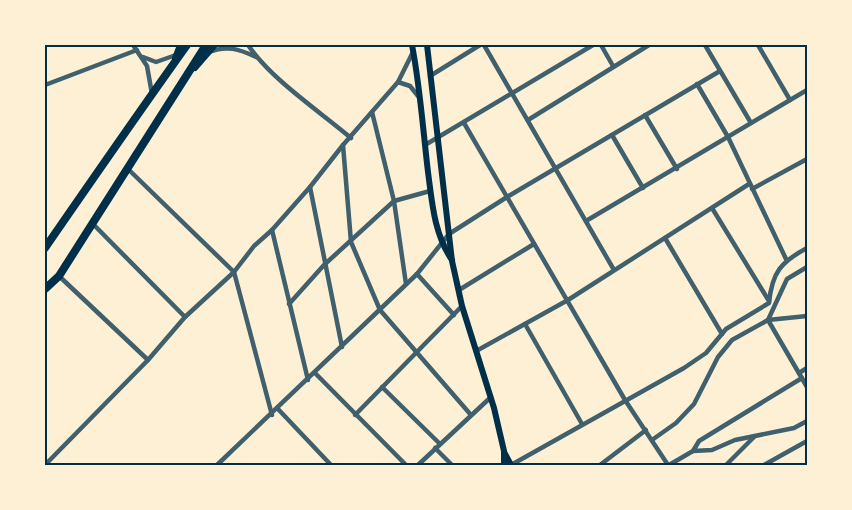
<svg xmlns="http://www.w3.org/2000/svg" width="852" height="510" viewBox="0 0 852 510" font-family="'Golos Text',sans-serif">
<rect width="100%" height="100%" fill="#fdf0d5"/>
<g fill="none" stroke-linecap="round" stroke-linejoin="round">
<g stroke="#3f606c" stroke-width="4.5">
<path d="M133,45l14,21 5,28"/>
<path d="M248,45c24,35 70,65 103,93"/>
<path d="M484,45l130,225"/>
<path d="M601,45l12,21"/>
<path d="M705,45l46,78"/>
<path d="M758,45l32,55"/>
<path d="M209,52c18,-7 30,-3 47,5"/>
<path d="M143,57l13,5 20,-7"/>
<path d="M430,76l50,-31"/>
<path d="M398,82l12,4 8,10"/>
<path d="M697,84l31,53 58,122"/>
<path d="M45,85l92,-35"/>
<path d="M372,112l22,89 12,83"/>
<path d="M645,115l32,54"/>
<path d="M528,120l121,-75"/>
<path d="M464,123l161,277 43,65"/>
<path d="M612,135l31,53"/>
<path d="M343,145l8,97 29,68 91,105"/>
<path d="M425,145l168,-100"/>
<path d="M128,169l106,103 38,143"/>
<path d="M310,187l32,160"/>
<path d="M752,189l55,-30"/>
<path d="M712,208l57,93"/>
<path d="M586,221l221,-131"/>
<path d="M93,224l92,93"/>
<path d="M272,230l36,150"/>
<path d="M665,238l57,96"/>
<path d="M417,274l37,41"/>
<path d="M59,276l89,84"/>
<path d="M459,290l75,-46"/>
<path d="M289,304l35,-39 70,-64 36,-10"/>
<path d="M768,320l39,67"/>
<path d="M768,320l19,-41 20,-12"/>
<path d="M525,324l57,100"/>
<path d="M478,350l90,-50 181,-116"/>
<path d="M315,373l91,92"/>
<path d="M799,373l8,-5"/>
<path d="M382,387l58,57"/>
<path d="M278,409l53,56"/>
<path d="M355,415l107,-109"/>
<path d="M652,440l24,-17 18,-19 24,-47 14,-17 36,-20 39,-4"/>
<path d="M435,448l17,17"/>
<path d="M693,451l6,-10 103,-63"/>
<path d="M45,465l103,-105 37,-43 49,-45 20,-26 18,-16 38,-43 33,-42 55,-63 14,-28"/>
<path d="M217,465l200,-191 32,-40 58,-37 213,-126"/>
<path d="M418,465l73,-68"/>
<path d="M511,465l173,-97 22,-15 20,-24 43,-26c3,-31 12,-41 38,-55"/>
<path d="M600,465l46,-35"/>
<path d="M669,465l24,-14 19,-1 23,-10 59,-12 13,-7"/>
<path d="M726,465l28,-28"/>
<path d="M764,465l43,-24"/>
</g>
<g stroke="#003049" stroke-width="6">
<path d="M412,45c8,41 11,85 16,127 4,30 6,62 24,88"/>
<path d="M427,45l25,216 10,45 32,102 10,43v14"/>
<path d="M175,58l5,-13"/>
<path d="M195,68l20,-23"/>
<path d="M504,452l7,13"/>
</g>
<g stroke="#003049" stroke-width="8">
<path d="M45,248c47,-68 94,-136 142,-203"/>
<path d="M45,289l14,-13 147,-231"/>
</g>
</g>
<rect width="852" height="510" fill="none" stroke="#fdf0d5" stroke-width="92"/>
<rect x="46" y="46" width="760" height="418" fill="none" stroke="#003049" stroke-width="2"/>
</svg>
